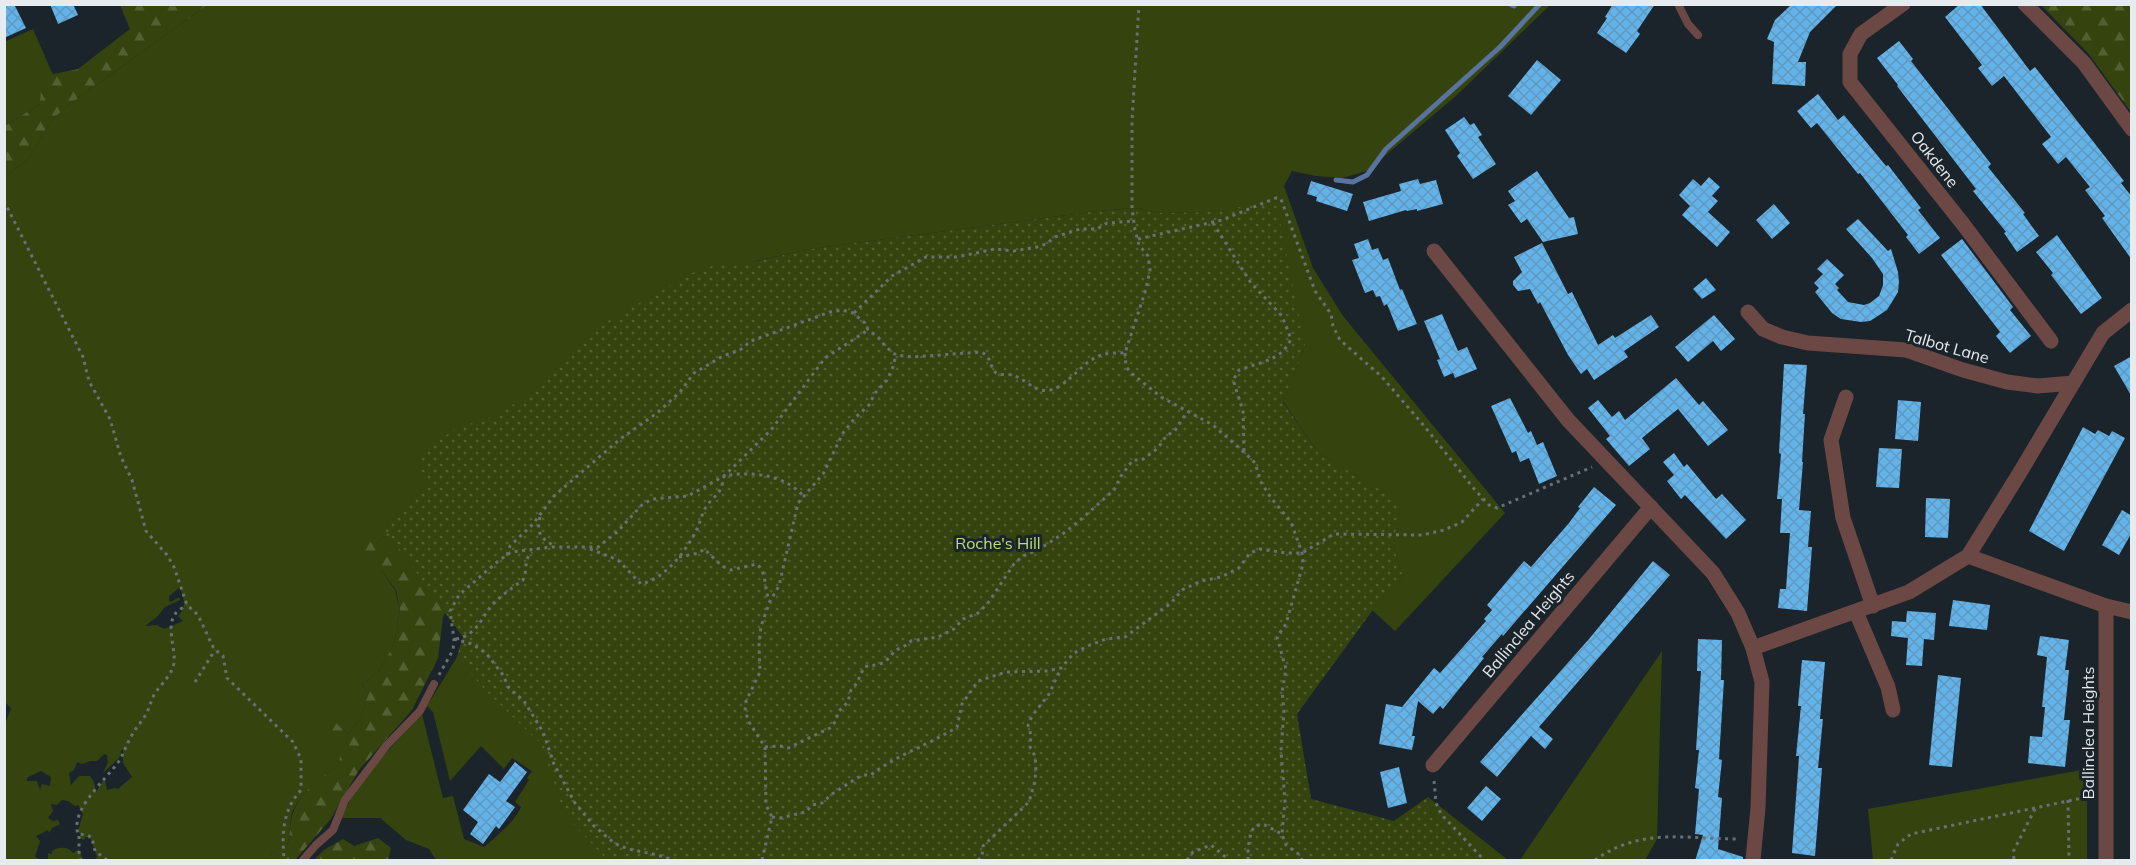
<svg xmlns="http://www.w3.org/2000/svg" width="2136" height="865" viewBox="0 0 2136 865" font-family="Mulish,sans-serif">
<defs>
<pattern id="forest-firs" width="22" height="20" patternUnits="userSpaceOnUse" patternTransform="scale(1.5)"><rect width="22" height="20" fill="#35440e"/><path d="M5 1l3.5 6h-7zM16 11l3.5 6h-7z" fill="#525f31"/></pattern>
<pattern id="park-dots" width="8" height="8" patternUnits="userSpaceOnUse" patternTransform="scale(1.5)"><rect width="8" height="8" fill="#35440e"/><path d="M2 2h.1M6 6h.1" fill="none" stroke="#525f31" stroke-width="1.8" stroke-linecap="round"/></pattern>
<pattern id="building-cross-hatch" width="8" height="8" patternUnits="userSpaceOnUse" patternTransform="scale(1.5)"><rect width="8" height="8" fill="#64b3e8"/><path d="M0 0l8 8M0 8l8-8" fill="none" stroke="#5c98c0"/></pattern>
</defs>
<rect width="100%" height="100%" fill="#1b242b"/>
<g fill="#35440e" fill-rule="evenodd">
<path d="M207,5h1343l-93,90 -90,76 -25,7 -26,-2 -24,-5 -8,15 29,82 30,48 162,197 -110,118 -23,-21 31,-33 -9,-30 4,-46 -80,-48 -35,-52 22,-55 -100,-134 -43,1 -30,-5 -34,3 -288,38 -59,13 536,508 13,-34 11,63 -279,61h-596l-7,-11 -23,-9 -26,-22h-39l15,-29 26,-32 40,-43 21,84 10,-2 11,43 20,8c13,-12 30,-24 37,-40l-6,-5 14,-22 -2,-2 5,-7 -20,-13 -8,11 -23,-23 -31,35 -17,-69 -6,-6 30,-49 6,-20 -18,-24 12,-26 -69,-54 -9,8h-12l14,29 14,20 5,20 -6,34 -15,27 -17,14 6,9 -7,23 -13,17 -12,-11 -1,15 8,10 -5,18c-17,10 -39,29 -46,47 -3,10 -1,22 -5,33l-15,6 -3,8h-221v-7l4,1v-3c6,-4 16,-5 21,2l6,-4 4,11h12l2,-3 -7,-20h-4l-2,3 -4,-2 1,-3 -3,-4 5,-17 -5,-9 -3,1 -7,-5 -6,-1 -5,5 -6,-1 2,7 -5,7 5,3 5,-1 2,4 -8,4 -3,5 -1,-3 -12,6 4,5 -5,16 4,2 -2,1h-32l-1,-133 7,-19 -7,-7 1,-524 24,-19 24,-39 13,-12zM180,587c3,11 8,20 -2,29l5,5 -19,8 -7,-4 -12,1 12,-9 8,-10 15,-7 -1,-3 -8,5 -2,-1v-5zM122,749l1,1v13l9,14 -14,12 -3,-1 -8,2 -2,-9h-2l-7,11 -2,-10 -4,-6h-11l-8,9 -2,-12 5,-3 3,-8 5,2 8,-3h7l7,-7 3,1 1,7 -5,11 16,-15zM41,771l10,6 -1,9 -8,-2 -2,6 -3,-9h-11l2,-4z"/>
<path d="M33,29l20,46 -13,29 -35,22 -1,-84z"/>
<path d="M1662,651l-5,188 -12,21h-125z"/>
<path d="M2087,769v91h-214l-5,-51z"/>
<path d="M1428,797l80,63h-31l-46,-44z"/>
</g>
<g fill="url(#forest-firs)">
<path d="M120,5h87l-141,102 -13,12 -24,39 -24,19v-51l35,-22 1,-16 8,-13 29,-6 52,-40z"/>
<path d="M2041,5h90v107l-43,-59z"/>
<path d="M388,533l69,54 -14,30 -5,41 -26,52 -53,60 -29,50 -35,40h-26l3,-8 15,-6c4,-11 2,-23 6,-33 6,-19 28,-37 45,-47l4,-18 -7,-10 -11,-21 12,6 12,11 13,-17 7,-23 -6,-9 17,-14 15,-27 6,-34 -4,-20 -15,-20 -13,-2 -10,-19 9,-8h12z"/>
<path d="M378,838l13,10 -3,12h-74l10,-10 19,-11 11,7z"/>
</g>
<path fill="url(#park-dots)" d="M1276,202l29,144 -22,56 35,51 81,48 -5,46 9,30 -31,34 -75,103 14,85 83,22 34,-24 3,19 46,44h-870l-42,-45 -24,-71 -57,-55 -27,-32 6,-20 -75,-104 -7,-6 46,-42 -10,-28 39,-29 39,-12 43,-27 61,-63 93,-53 20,-7 36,-3 62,-14 288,-38 34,-3 30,5 43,-1z"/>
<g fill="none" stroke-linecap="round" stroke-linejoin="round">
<g stroke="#58739e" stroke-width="5">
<path d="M1510,4l4,2"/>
<path d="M1336,180l17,2 14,-7 19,-26 114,-102 40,-43"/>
</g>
</g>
<g fill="url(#building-cross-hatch)">
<path d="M4,4h10l12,24 -22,10z"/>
<path d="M50,4h23l5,11 -20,9z"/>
<path d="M1613,4h42l-18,27 3,3 -14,19 -29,-20 10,-15 -2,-1z"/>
<path d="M1792,4h46l-28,28 -12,30h8l-1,24 -33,-2 2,-42 -7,-3 8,-19z"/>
<path d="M1960,4h20l50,67 5,-4 89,114 -3,2 11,14v63l-30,-42 3,-2 -20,-26 5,-3 -24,-30 -8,7 -16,-20 9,-7 -47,-61 -12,10 -14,-18 4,-3 -37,-48z"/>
<path d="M1899,41l14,18 -2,2 80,103 -3,3 37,46 -2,1 16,22 -22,16 -13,-19 2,-1 -33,-41 3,-2 -79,-103 1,-1 -21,-27z"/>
<path d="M1537,60l24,20 -30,35 -23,-19z"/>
<path d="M1818,94l20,26 6,-5 42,51 2,-1 33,43 -3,2 22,28 -21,16 -13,-17 2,-2 -48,-62 -2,1 -41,-51 -6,5 -14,-17z"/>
<path d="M1464,117l6,8 4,-2 8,12 -4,2 18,27 -23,15 -16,-23 3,-3 -15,-23z"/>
<path d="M1537,171l32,47 5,-1 4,17 -35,8 -16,-23 -6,4 -13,-18 7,-4 -7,-10z"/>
<path d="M1709,177l11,10 -8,9 6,5 -10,11 22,20 -13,15 -35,-32 8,-9 -11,-11 14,-16 8,7z"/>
<path d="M1418,179l2,5 16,-4 7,24 -26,7v-2l-10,2 -1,-1 -37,11 -6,-19 38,-11 -2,-7z"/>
<path d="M1311,181l42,13 -6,17 -31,-10 1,-4 -10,-3z"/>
<path d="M1774,204l16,19 -18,16 -16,-19z"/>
<path d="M1858,219l30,32 3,-2 7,23 1,10 -1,10 -11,18 -17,11 -9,1 -20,-3 -9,-6 -17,-21 4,-4 -5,-5 9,-9 -6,-5 10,-10 17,16 -9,9 4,4 -2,2 11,12 16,3 6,-2 9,-7 4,-11v-11l-11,-16 -26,-29z"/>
<path d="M2057,235l45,63 -21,16 -30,-39 2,-2 -17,-21z"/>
<path d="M1368,239l4,11 6,-2 5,12 5,-2 12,32 2,-1 15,35 -19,7 -11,-27 -3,2 -4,-10 -4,1 -3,-7 -8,3 -13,-33 7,-2 -5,-14z"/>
<path d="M1962,239l51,68 -3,3 21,26 -21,17 -14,-17 4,-4 -59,-77z"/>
<path d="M1542,243l26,51 4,-2 26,53 15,-10 2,3 36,-23 8,12 -35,24 4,6 -34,23 -7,-11 -6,5 -13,-19 -28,-53 -2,2 -8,-15 -12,2 -5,-6v-4l9,-9 -8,-15z"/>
<path d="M1706,278l10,12 -14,9 -9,-10z"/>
<path d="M1442,314l16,37 9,-4 10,22 -22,9 -2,-5 -9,4 -7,-17 3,-1 -16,-38z"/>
<path d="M1714,315l21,24 -14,12 -8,-10 -25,21 -13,-15z"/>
<path d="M2132,356v41l-18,-31z"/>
<path d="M1784,364l23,1 -4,49h2l-3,48h1l-4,48 12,1 -3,36h4l-5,64 -29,-3 2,-19h6l4,-56h-10l2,-34h-5l4,-45 -2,-1z"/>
<path d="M1676,378l23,27 4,-4 25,29 -20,16 -30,-37 -36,29 8,11 -21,17 -23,-27 4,-3 -22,-28 10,-8 14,17 7,-6 6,9z"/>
<path d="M1510,398l18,35 3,-2 6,14 6,-3 14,34 -18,8 -10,-26 -9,4 -4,-11 -4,2 -21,-47z"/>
<path d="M1898,400l23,2 -3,39 -23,-2z"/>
<path d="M2083,427l12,7 3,-4 11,6 3,-5 13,7 -61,113 -35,-20z"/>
<path d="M1879,448l23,1 -3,39 -23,-1z"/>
<path d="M1674,453l10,14 3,-3 29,35 6,-5 24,26 -20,19 -41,-44 -4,4 -14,-18 7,-6 -11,-13z"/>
<path d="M1594,487l22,18 -113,131 -1,-2 -20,23 2,1 -41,51 -3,-3 -7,8 -15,-13 -6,35h3l-3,14 -33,-6 7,-40 16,3 32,-39 6,5 46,-52 -2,-2 8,-9 -5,-5 37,-44 7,6 38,-44 11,-15 -2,-1z"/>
<path d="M1926,498l24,1 -2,39 -23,-1z"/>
<path d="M2122,510l10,6v16l-13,23 -17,-10z"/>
<path d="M1653,561l17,14 -131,152 14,12 -8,10 -14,-13 -34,41 -17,-15 109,-123z"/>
<path d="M1953,600l37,5 -3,25 -38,-4z"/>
<path d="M1907,611l29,2 -2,27 -10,-1 -2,27 -16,-1 2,-27 -17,-2 1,-15 14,1z"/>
<path d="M2040,636l29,4 -4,30h4l-5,50h6l-5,47 -37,-4 2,-27 12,1 3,-30h-3l5,-50 -10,-2z"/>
<path d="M1698,639l24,1 -1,40h3l-5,79 3,1 -4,37 4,1 -4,51 25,8v4h-48l8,-26 -8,-1 4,-45 -4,-1 4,-38h-3l5,-79h-4z"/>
<path d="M1802,660l23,2 -5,57h3l-5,49h4l-7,88 -23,-3 7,-97h-3l5,-50h-3z"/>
<path d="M1938,675l23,3 -9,89 -23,-2z"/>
<path d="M515,762l12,10 -21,29 9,6 -16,22 -3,-3 -13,18 -13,-10 8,-12 -15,-12 26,-36 11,8z"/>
<path d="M1399,767l8,36 -19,5 -8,-36z"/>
<path d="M1486,786l15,13 -19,22 -15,-13z"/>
</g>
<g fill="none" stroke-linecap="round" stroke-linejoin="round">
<g stroke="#687075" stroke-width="3" stroke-dasharray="3 4.5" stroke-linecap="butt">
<path d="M4,201l79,156 6,24 21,38 11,38 11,23 14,51 21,24 7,12 13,38 11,10 16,34 9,7 4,22 66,64 8,17v31c-19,21 -19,44 -17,70"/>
<path d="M1213,223l38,60 31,33 9,23c-10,22 -31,23 -52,31l-6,10 10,31 1,41"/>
<path d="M1138,239l84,-19 54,-22 5,1 34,92 16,23 2,12 7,14 42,37 43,50 50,63 14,15 8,3 95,-41"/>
<path d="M854,313l38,-37 34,-19h31l38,-8 19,2 23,-4 9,-3 9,-7 25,-8h17l10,-6 27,-2"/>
<path d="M1125,353l1,13 4,6 31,25 52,28 33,29 9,9 6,19 10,16 20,24 11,31 1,11 -17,60 -9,13 9,32 -4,23 2,18 -3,41 4,50 -3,33"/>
<path d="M540,517c-4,16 1,22 15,29"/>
<path d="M590,549l28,11 23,24c24,-5 46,-34 56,-55 3,-6 5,-16 9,-22 10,-15 14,-9 18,-31 27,-5 61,-2 80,21"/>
<path d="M507,555l3,-9 23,-22 21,-28 65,-56 38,-27 23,-21 14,-19 29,-17 17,-6 11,-9 79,-29 12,-2 11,3 12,10 3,7 10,7 8,10 10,8 16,2 69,-5c12,5 8,18 17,22 4,1 10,0 14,1 18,5 25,24 48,11 27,-19 28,-35 65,-33l21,-64 4,-19 -2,-14 -9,-11 -4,-15 -3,-22v-86l7,-118"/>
<path d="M679,557l20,-4 5,-4 18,17 9,4 26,-6c11,10 6,25 13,37"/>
<path d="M454,639l18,5 14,9 17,22 6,13 15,13 19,31 11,32 21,39 18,22 21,18 14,6 30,6 16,5"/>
<path d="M456,639c24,-5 25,-24 40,-38 8,-8 18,-14 27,-21 5,-10 0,-20 9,-28"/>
<path d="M439,675l14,-25 1,-11 -4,-28 9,-16 38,-33 14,-10 41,-5h46l19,-15 25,-27 10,-6 36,-3 36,-20 47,-46 54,-72 43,-28"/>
<path d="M195,682l20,-32"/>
<path d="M765,747l15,-1 8,2 42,-20 6,-7 2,-9 10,-10 3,-12 6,-7 7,-16c6,-2 10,-1 15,-3 7,-1 11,-8 16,-13 5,-4 11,-4 16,-10l27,-4 16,-8 9,-10 15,-6 10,-10 26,-39 9,-8 15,-6 26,-17 15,-12 35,-31 7,-14 12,-16h9l16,-12 9,-13 7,-3 13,-20"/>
<path d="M1434,781l2,22 5,11 43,46"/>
<path d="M2068,800l1,60"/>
<path d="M772,817l8,1 26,-6 6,-7 10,-2 10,-9 25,-16 7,-3h7c25,-20 58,-30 86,-48l5,-23 16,-23 28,-9 41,-1 14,-3 13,-15 16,-8 16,-6 19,-2 46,-34 11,-13 19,-9 20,-4 18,-9 11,-15 10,-4 26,4h16l32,-19 88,1 22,-5 18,-8 21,-23"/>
<path d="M79,836v16l2,8"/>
<path d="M2014,859l-1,-7 23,-45"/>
<path d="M107,860l-12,-9 -3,-13 -5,-3 -9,-1c-8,-25 28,-54 41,-73 5,-8 7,-16 12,-24 4,-9 11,-15 15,-23 4,-7 5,-14 9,-21 7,-10 17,-18 19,-30 2,-15 -9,-37 2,-50 2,-3 8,-6 11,-8"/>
<path d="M762,860l10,-43 -6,-12 -1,-58 -16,-25 -4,-11 1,-10 14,-29 -1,-27 2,-19 9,-25 9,-15 19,-83 25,-29 20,-41 12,-15 14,-13 6,-12 12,-13 6,-13 3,-12"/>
<path d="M978,860l4,-3 1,-11 46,-44 6,-21 1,-14 -1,-11 -5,-9 1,-12 -3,-10 4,-9 17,-22 12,-26"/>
<path d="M1187,860l6,-8 18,-7 18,15"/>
<path d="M1248,860v-12l3,-16 4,-6 8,-2 19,10 4,11 14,10 2,5"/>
<path d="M1595,860c46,-33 90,-21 144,-21"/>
<path d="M1891,860l7,-16 13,-10 181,-38"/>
</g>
<g stroke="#6b4844" stroke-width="8">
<path d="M1678,4l10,20 10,11"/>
<path d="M303,860l13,-15 17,-15 12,-30 41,-54 34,-35 14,-27"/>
</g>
<g stroke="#6b4844" stroke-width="15">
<path d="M1903,4l-42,30 -11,20v28l113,142 88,117"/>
<path d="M2025,4l59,59 48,66"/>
<path d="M1434,251l134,169 145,153 25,40 15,35 9,34 -4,126 -5,52"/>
<path d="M1748,312l15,17 19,8 26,6 98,7 57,20 44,12 31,4 35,-3"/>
<path d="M1846,397l-15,43 12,78 30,88"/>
<path d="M1968,556l138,50v254"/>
<path d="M2106,606l26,6"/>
<path d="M1856,612l32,75 5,23"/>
<path d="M1753,648l156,-56 59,-36 51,-82 84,-141 29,-23"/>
<path d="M1433,765l218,-258"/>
</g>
</g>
<g text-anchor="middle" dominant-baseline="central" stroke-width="6" stroke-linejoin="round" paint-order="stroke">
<g font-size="16" fill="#e5ebef" stroke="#1b242b">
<text transform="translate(1935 159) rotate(52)">Oakdene</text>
<text transform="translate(1947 346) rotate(16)">Talbot Lane</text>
<text transform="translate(1528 624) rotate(-50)">Ballinclea Heights</text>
<text transform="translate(2088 733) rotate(-90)">Ballinclea Heights</text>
</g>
<g font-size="16" fill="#bddf74" stroke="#1b242b">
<text x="998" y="543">Roche's Hill</text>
</g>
</g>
<rect width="2136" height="865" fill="none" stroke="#e5ebef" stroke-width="12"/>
</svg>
